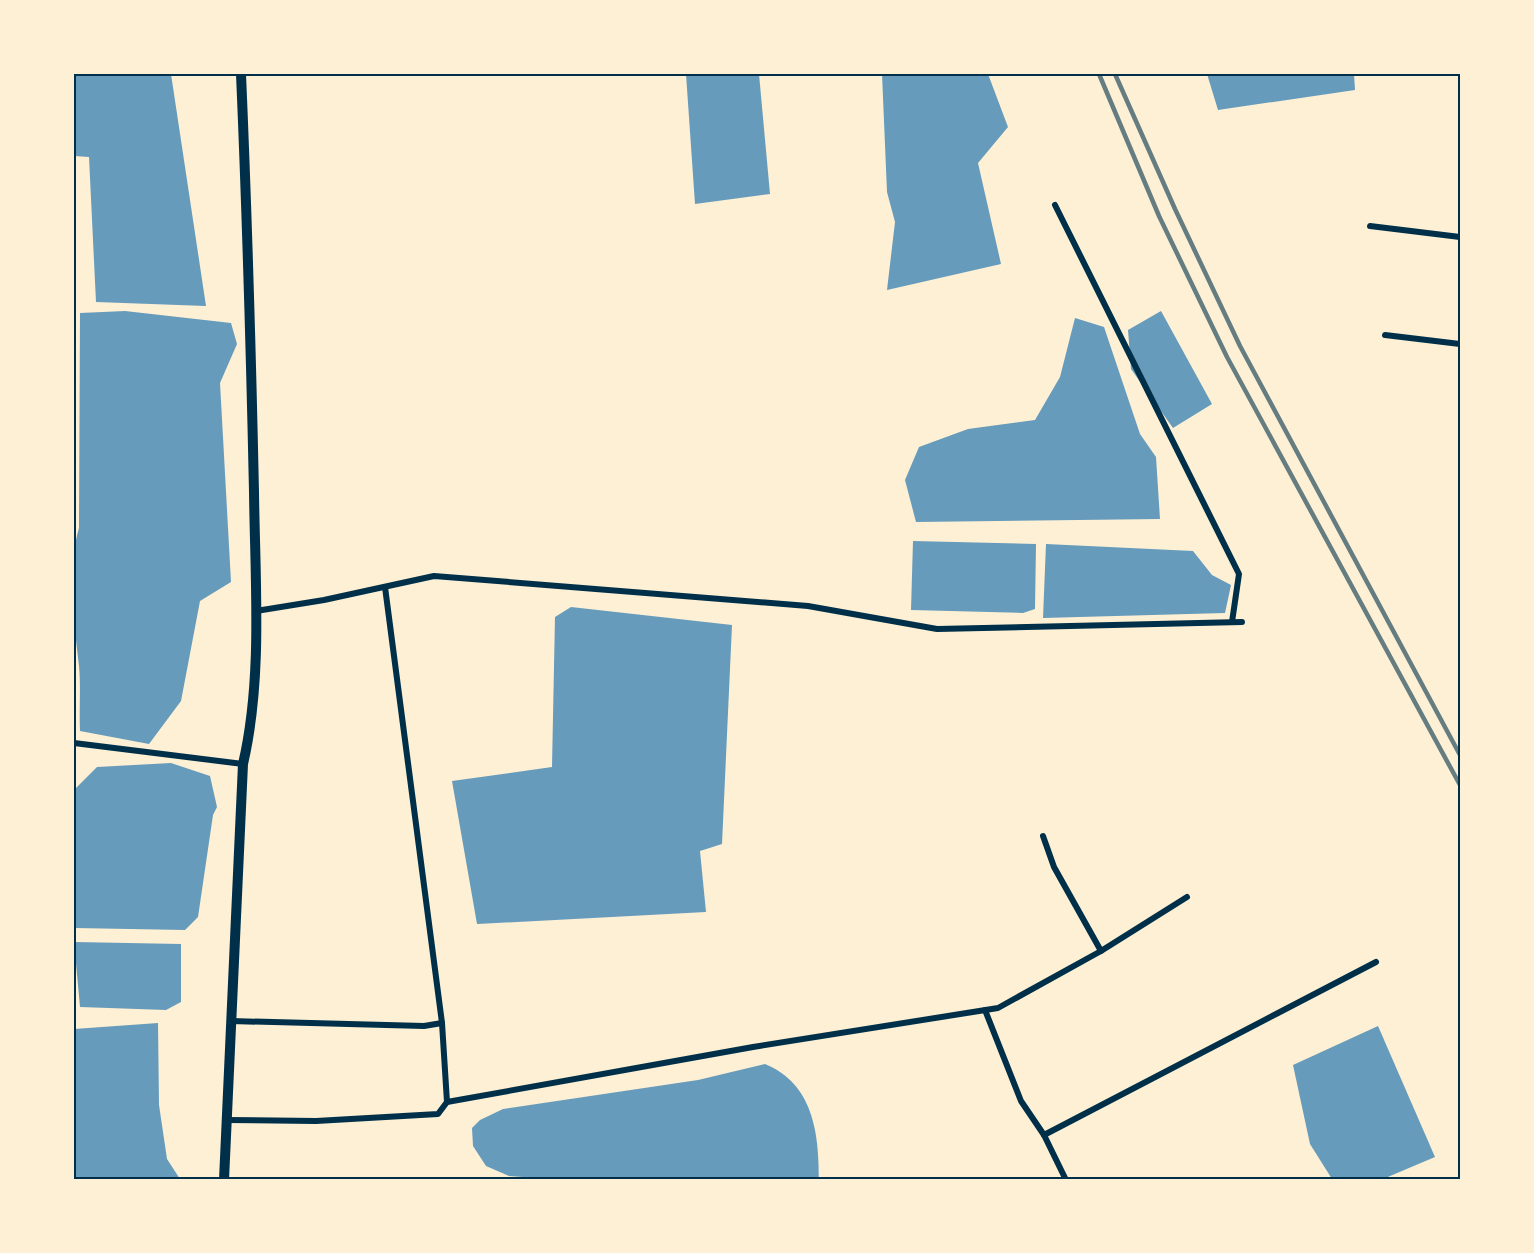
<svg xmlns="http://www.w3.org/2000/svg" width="1534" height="1253" viewBox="0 0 1534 1253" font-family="'Space Grotesk',sans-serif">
<rect width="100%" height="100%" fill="#fdf0d5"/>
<g fill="#669bbc">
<path d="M74,74h97l35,232 -110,-4 -7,-145 -15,-1z"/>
<path d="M686,74h73l11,120 -75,10z"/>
<path d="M882,74h106l20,53 -30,36 23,101 -114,26 8,-68 -8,-30z"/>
<path d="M1207,74h147l1,16 -137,20z"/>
<path d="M125,311l106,12 6,21 -17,39 11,199 -31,19 -19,100 -32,43 -69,-13c-1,-22 1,-44 -1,-65 -5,-45 -13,-94 0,-138l1,-215z"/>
<path d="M1161,311l51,93 -39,24 -42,-59 -3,-39z"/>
<path d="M1075,318l29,9 36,107 16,23 4,62 -244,3 -11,-42 14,-33 49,-18 67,-9 25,-43z"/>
<path d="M913,541l123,3 -1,65 -12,4 -112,-3z"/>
<path d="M1046,544l147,7 19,24 19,10 -6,28 -182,5z"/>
<path d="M571,607l161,18 -10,219 -22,7 6,61 -229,12 -25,-143 100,-14 3,-150z"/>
<path d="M171,763l39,13 7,31 -4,8 -15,102 -13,13 -111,-2 2,-140 21,-21z"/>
<path d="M74,942l107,2v58l-15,8 -86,-3z"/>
<path d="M158,1023l1,82 8,54 13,20h-106v-150z"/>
<path d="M1378,1026l57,131 -52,22h-51l-22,-35 -17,-79z"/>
<path d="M765,1064c48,20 54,68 54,115l-255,1 -55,-4 -23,-10 -13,-20 -1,-18 8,-8 23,-11 195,-29z"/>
</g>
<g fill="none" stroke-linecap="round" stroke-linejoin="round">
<g stroke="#003049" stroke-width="6">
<path d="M1055,205l184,369 -7,48"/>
<path d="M1370,226l90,11"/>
<path d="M1385,335l75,9"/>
<path d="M385,587l57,436 5,79"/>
<path d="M256,611l68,-11 110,-24 374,30 129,23 305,-7"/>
<path d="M74,743l169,21"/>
<path d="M1043,836l11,31 47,84"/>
<path d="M985,1010l36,91 23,34 22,45"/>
<path d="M231,1021l193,5 18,-3"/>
<path d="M226,1120l90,1 122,-7 9,-12 306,-55 245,-39 103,-57 86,-54"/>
<path d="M1044,1135l332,-173"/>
</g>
<path stroke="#003049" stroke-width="10" d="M224,1180l19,-416c20,-86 12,-184 11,-272 -3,-140 -7,-279 -13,-418"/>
<g stroke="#657d81" stroke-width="4.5">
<path d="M1099,74l60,142 68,141 233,428"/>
<path d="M1115,74l60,135 65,137 220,409"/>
</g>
</g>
<rect width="1534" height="1253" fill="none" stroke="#fdf0d5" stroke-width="150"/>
<rect x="75" y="75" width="1384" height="1103" fill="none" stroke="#003049" stroke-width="2"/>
</svg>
